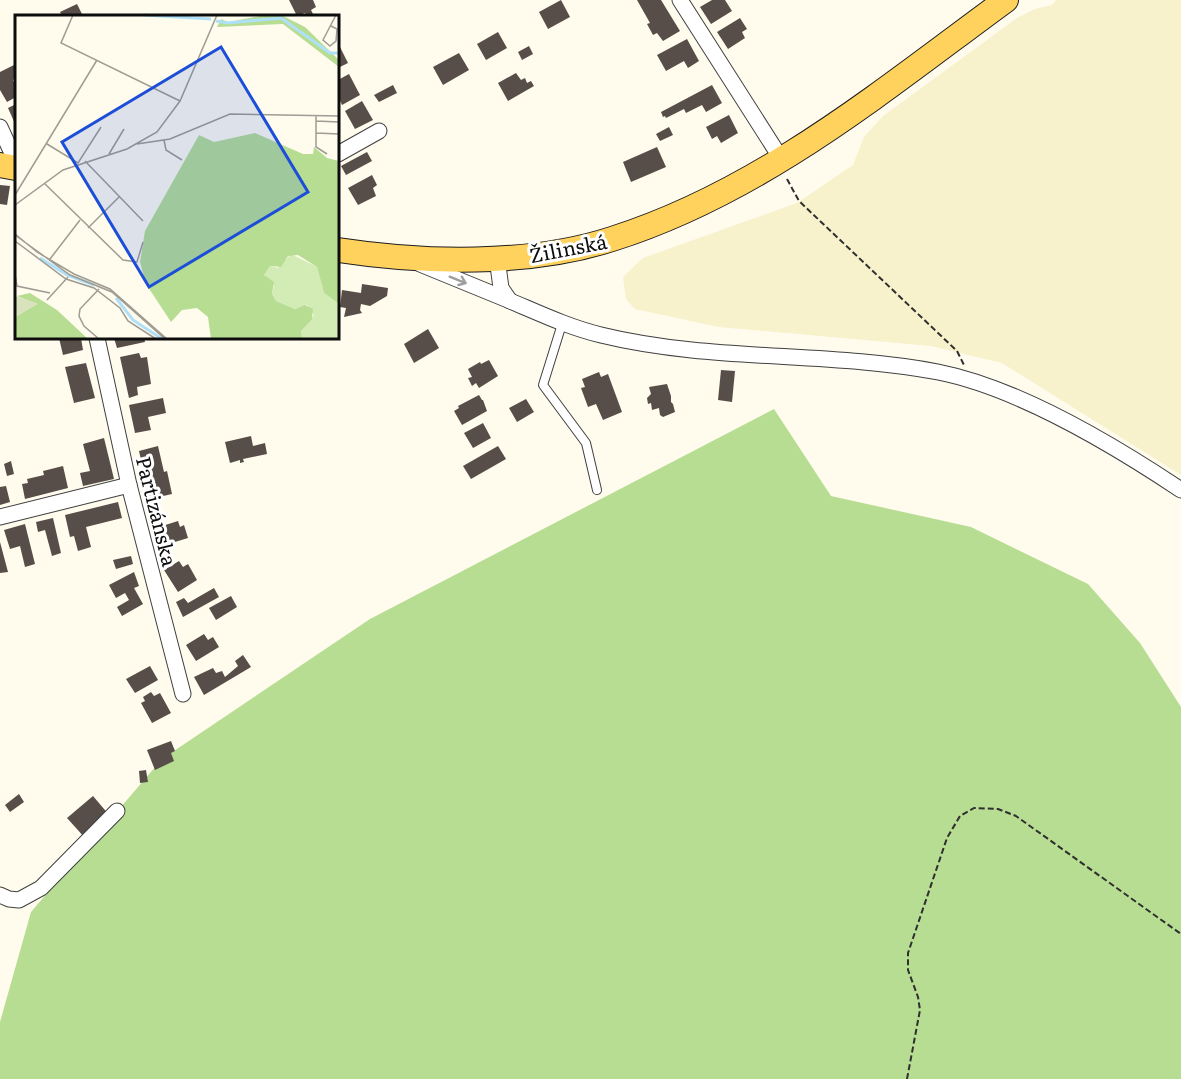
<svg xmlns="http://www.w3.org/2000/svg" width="1181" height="1079" viewBox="0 0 1181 1079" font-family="Literata,serif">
<rect width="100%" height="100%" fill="#fffbed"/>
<path fill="#f7f1cc" d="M1056,0h125v475l-179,-112 -71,-17 -212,-19 -84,-18 -9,-10 -3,-22 20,-19 154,-55 56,-38 11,-28 19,-21 134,-98 18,-9 17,-4z"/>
<path fill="#b7dd93" d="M774,409l57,87 140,31 117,57 52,59 41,64v372h-1181v-57l31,-110 131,-153 208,-140z"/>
<g fill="#574e49">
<path d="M289,0h24l3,7 -5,3 2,4 -5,2 -3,-3 -8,3z"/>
<path d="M561,0l9,17 -22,12 -9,-17z"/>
<path d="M637,0h24l19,31 -17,10 -6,-8 -4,2 -6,-11 3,-1z"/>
<path d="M712,0h13l7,11 -21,13 -11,-17z"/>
<path d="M77,4l6,12h-21l-2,-4z"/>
<path d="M740,18l7,11 -5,3 3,6 -17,11 -11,-17z"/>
<path d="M498,32l9,16 -21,12 -9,-16z"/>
<path d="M687,39l12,22 -11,7 -4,-7 -18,10 -9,-16z"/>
<path d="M529,46l4,8 -11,6 -4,-8z"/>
<path d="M340,47l8,16 -10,5v-20z"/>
<path d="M459,53l10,17 -26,15 -10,-18z"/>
<path d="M16,64v14l-3,2 3,6v11l-9,5 -7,-12v-18z"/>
<path d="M516,73l5,7 4,-2 2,5 4,-2 3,5 -26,15 -10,-18z"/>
<path d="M349,74l11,21 -18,10 -4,-9v-16z"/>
<path d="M393,85l4,8 -18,9 -5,-7z"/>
<path d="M712,85l10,18 -16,9 -4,-7 -16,8 -2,-4 -18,9 -1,-2 -2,1 -2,-5z"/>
<path d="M362,101l11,19 -18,9 -10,-18z"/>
<path d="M16,104v22l-8,-18z"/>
<path d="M729,115l9,18 -17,10 -4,-7 -5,3 -6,-12z"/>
<path d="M669,127l4,8 -13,6 -4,-7z"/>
<path d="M657,147l9,20 -35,15 -8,-20z"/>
<path d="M367,152l5,9 -26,14 -5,-9z"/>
<path d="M372,175l5,10 -4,3 3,8 -18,9 -10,-17z"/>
<path d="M0,185l10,1 -3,19 -7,-1z"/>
<path d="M362,284l26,4 -1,8 -17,10 -9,-2 -1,6 2,3 -18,4 2,-9 -6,-1 2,-17 19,3z"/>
<path d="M428,329l11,19 -25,15 -10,-19z"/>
<path d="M59,338h22l2,12 -20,5z"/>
<path d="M114,338h30l1,4 -28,6z"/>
<path d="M139,353l2,5 6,-1 4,27 -14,3 1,8 -9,3 -9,-41z"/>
<path d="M489,360l9,16 -19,12 -3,-5 -4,3 -4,-8 4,-1 -4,-8 12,-7 1,2z"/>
<path d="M86,363l9,35 -21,5 -9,-36z"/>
<path d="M721,370l14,1 -3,31 -14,-2z"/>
<path d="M599,372l2,5 7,-3 14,38 -19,8 -7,-16 -8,3 -7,-19 4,-1 -3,-8z"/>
<path d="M667,384l4,12v6l2,2 2,8 -12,5 -3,-2 -1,-7 -7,2 -1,-7 -3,1 -1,-6 4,-4 -2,-7z"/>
<path d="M479,395l3,5h1l4,11 -25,14 -8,-14 5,-3 -1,-2z"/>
<path d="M163,398l3,15 -18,4 3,13 -16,3 -6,-28z"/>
<path d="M526,399l8,13 -17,10 -8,-14z"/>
<path d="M483,423l8,15 -18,10 -9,-15z"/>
<path d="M251,436l2,10 12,-3 2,11 -24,5 1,3 -4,1v-3l-10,3 -5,-21z"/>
<path d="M104,438l10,41 -31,7 -3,-13 10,-2 -7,-27z"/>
<path d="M158,446l6,26 3,-1 5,23 -22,5 -11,-48z"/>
<path d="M498,446l8,13 -35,20 -8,-13z"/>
<path d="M11,461l3,13 -7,2 -3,-12z"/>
<path d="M63,466l5,22 -43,11 -3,-15 6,-1 -1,-4 17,-4 -1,-4z"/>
<path d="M6,486l4,16 -10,3v-18z"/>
<path d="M118,502l4,16 -36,9 5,20 -13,4 -4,-15 -4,1 -5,-22z"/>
<path d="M53,518l8,35 -9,3 -7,-26 -7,2 -2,-10z"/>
<path d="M178,521l2,6 4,-2 4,13 -23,7 -6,-18z"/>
<path d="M25,524l10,40 -10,3 -5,-21 -10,3 -6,-19z"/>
<path d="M0,542l8,30 -8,1z"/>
<path d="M131,556l2,8 -17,5 -3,-9z"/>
<path d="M179,561l4,6 5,-3 9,16 -19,12 -14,-22z"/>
<path d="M134,572l5,14 -5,2 9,16 -21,12 -5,-9 12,-7 -4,-7 -9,5 -7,-13z"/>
<path d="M214,588l5,9 -36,20 -7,-15 8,-4 4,5z"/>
<path d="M231,596l6,11 -21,13 -7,-12z"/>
<path d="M204,634l4,6 5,-3 6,10 -23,14 -10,-16z"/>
<path d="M243,655l8,12 -47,28 -10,-18 19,-9 3,5 6,-2 3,6 13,-11 -3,-5z"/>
<path d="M150,666l8,14 -23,13 -9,-14z"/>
<path d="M151,692l3,4 6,-3 11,20 -19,10 -11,-20 4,-2 -2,-4z"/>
<path d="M171,741l4,10 -4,2 3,8 -19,9 -8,-20z"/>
<path d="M146,770l2,12 -8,1 -1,-12z"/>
<path d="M19,794l5,8 -14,10 -5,-7z"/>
<path d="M93,796l17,20 -25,22 -18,-20z"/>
</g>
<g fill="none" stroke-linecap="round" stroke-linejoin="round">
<g stroke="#404040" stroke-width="10">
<path id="service" d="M562,324l-19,61 43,58 11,47"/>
</g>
<g stroke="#404040" stroke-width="17">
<g id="minor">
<path d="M680,0l102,160"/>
<path d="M0,127l16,35"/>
<path d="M338,154l41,-23"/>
<path d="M497,258l4,30 9,13"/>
<path d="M420,264c29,12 59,24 88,36 31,13 60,27 93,35 110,27 226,16 337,37 81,16 174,72 243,118"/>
<path d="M97,338l32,147 54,209"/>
<path d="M0,517l129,-32"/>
<path d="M0,895l9,4 10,1 22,-12 76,-77"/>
</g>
</g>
<g stroke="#1e1e1e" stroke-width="26">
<g id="primary">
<path d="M0,165l16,3"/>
<path d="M338,250c85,13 191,16 274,-11 149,-47 271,-149 394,-239"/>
</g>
</g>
<g stroke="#2f2f2f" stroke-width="2" stroke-dasharray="6 3" stroke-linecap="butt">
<path d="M787,179l12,22 158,150 7,14"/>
<path d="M907,1079l13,-69 -2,-13 -10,-27v-17l39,-115 13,-22 14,-8 24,1 18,7 165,118"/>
</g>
<use href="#service" stroke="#fff" stroke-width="8"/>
<use href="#minor" stroke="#fff" stroke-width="15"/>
<use href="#primary" stroke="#ffd25d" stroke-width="24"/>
</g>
<defs><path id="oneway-shaft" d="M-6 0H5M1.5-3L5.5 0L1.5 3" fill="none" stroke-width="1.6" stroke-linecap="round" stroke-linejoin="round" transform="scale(1.5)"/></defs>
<use stroke="#9e9e9e" href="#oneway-shaft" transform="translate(458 280) rotate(22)"/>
<g text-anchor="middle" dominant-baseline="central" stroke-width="6" stroke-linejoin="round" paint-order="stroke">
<g font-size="20" fill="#0d0d0d" stroke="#fff">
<text transform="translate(568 247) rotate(-11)">Žilinská</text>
<text transform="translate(158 511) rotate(76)">Partizánska</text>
</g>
</g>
<g transform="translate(15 15)">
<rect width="324" height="324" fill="#fffbed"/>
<path d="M276,239l26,13 7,26 15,11v35h-37l-1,-8 13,-16 -7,-10 -12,4 -19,-8 -4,-7 2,-8 -10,-11 6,-9 8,2z" fill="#d3ecb5"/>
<path d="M251,0h15l24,12 34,33v7l-56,-43 -66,3 4,-8 7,3zM240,118l48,21h10l1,-7 13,11 12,3v143l-15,-11 -7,-26 -19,-12 -10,1 -7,11 -11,-1 -6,9 10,7 -2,12 4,7 19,8 10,-4 8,4 -1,10 -11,12 1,8h-91l-3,-22 -11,-9 -15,2 -11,12 -25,-38 -6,-22 5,-31 54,-96 15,7zM15,278l27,17 31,29h-73v-22l22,-13 -20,-8z" fill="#b7dd93"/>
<path d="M0,281l22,7v1l-22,13z" fill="#d8e2bd"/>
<path fill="none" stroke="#afe0fa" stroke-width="3" d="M129,0l67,4M201,6l12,2 53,-5 49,35h9M25,243l27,17 27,10M101,283l17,22 29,19"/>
<path fill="none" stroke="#9e9c93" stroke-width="1.5" d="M58,0l-12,28 119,58M316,11l6,3 -1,12 -6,5 -7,-6 13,-25M301,100v32l11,7M301,106l23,1M301,118l23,1M149,125l2,10 16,10M32,129l31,19 23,-36M122,129l33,-5 60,-25 109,2M94,139l15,-25M70,146l58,60M29,168l79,77 14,2 6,-20M0,180l82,-135M0,190l48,-35 64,-21 30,-17 23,-31 37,-86M73,213l31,-31M0,219l22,18 37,22 36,15 57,50M0,220l55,40 42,17 53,47M0,226l51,38 28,9 26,20 8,13 28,18M35,244l30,-39M0,259l2,12 33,7M84,274l-19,20 -1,7 5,10 15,13M32,285l21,-23"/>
<path fill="#1d4ed8" fill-opacity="0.15" stroke="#1d4ed8" stroke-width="3" d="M206,32l87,145 -159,95 -87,-145z"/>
<rect width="324" height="324" fill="none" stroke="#0d0d0d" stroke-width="3"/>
</g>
</svg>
